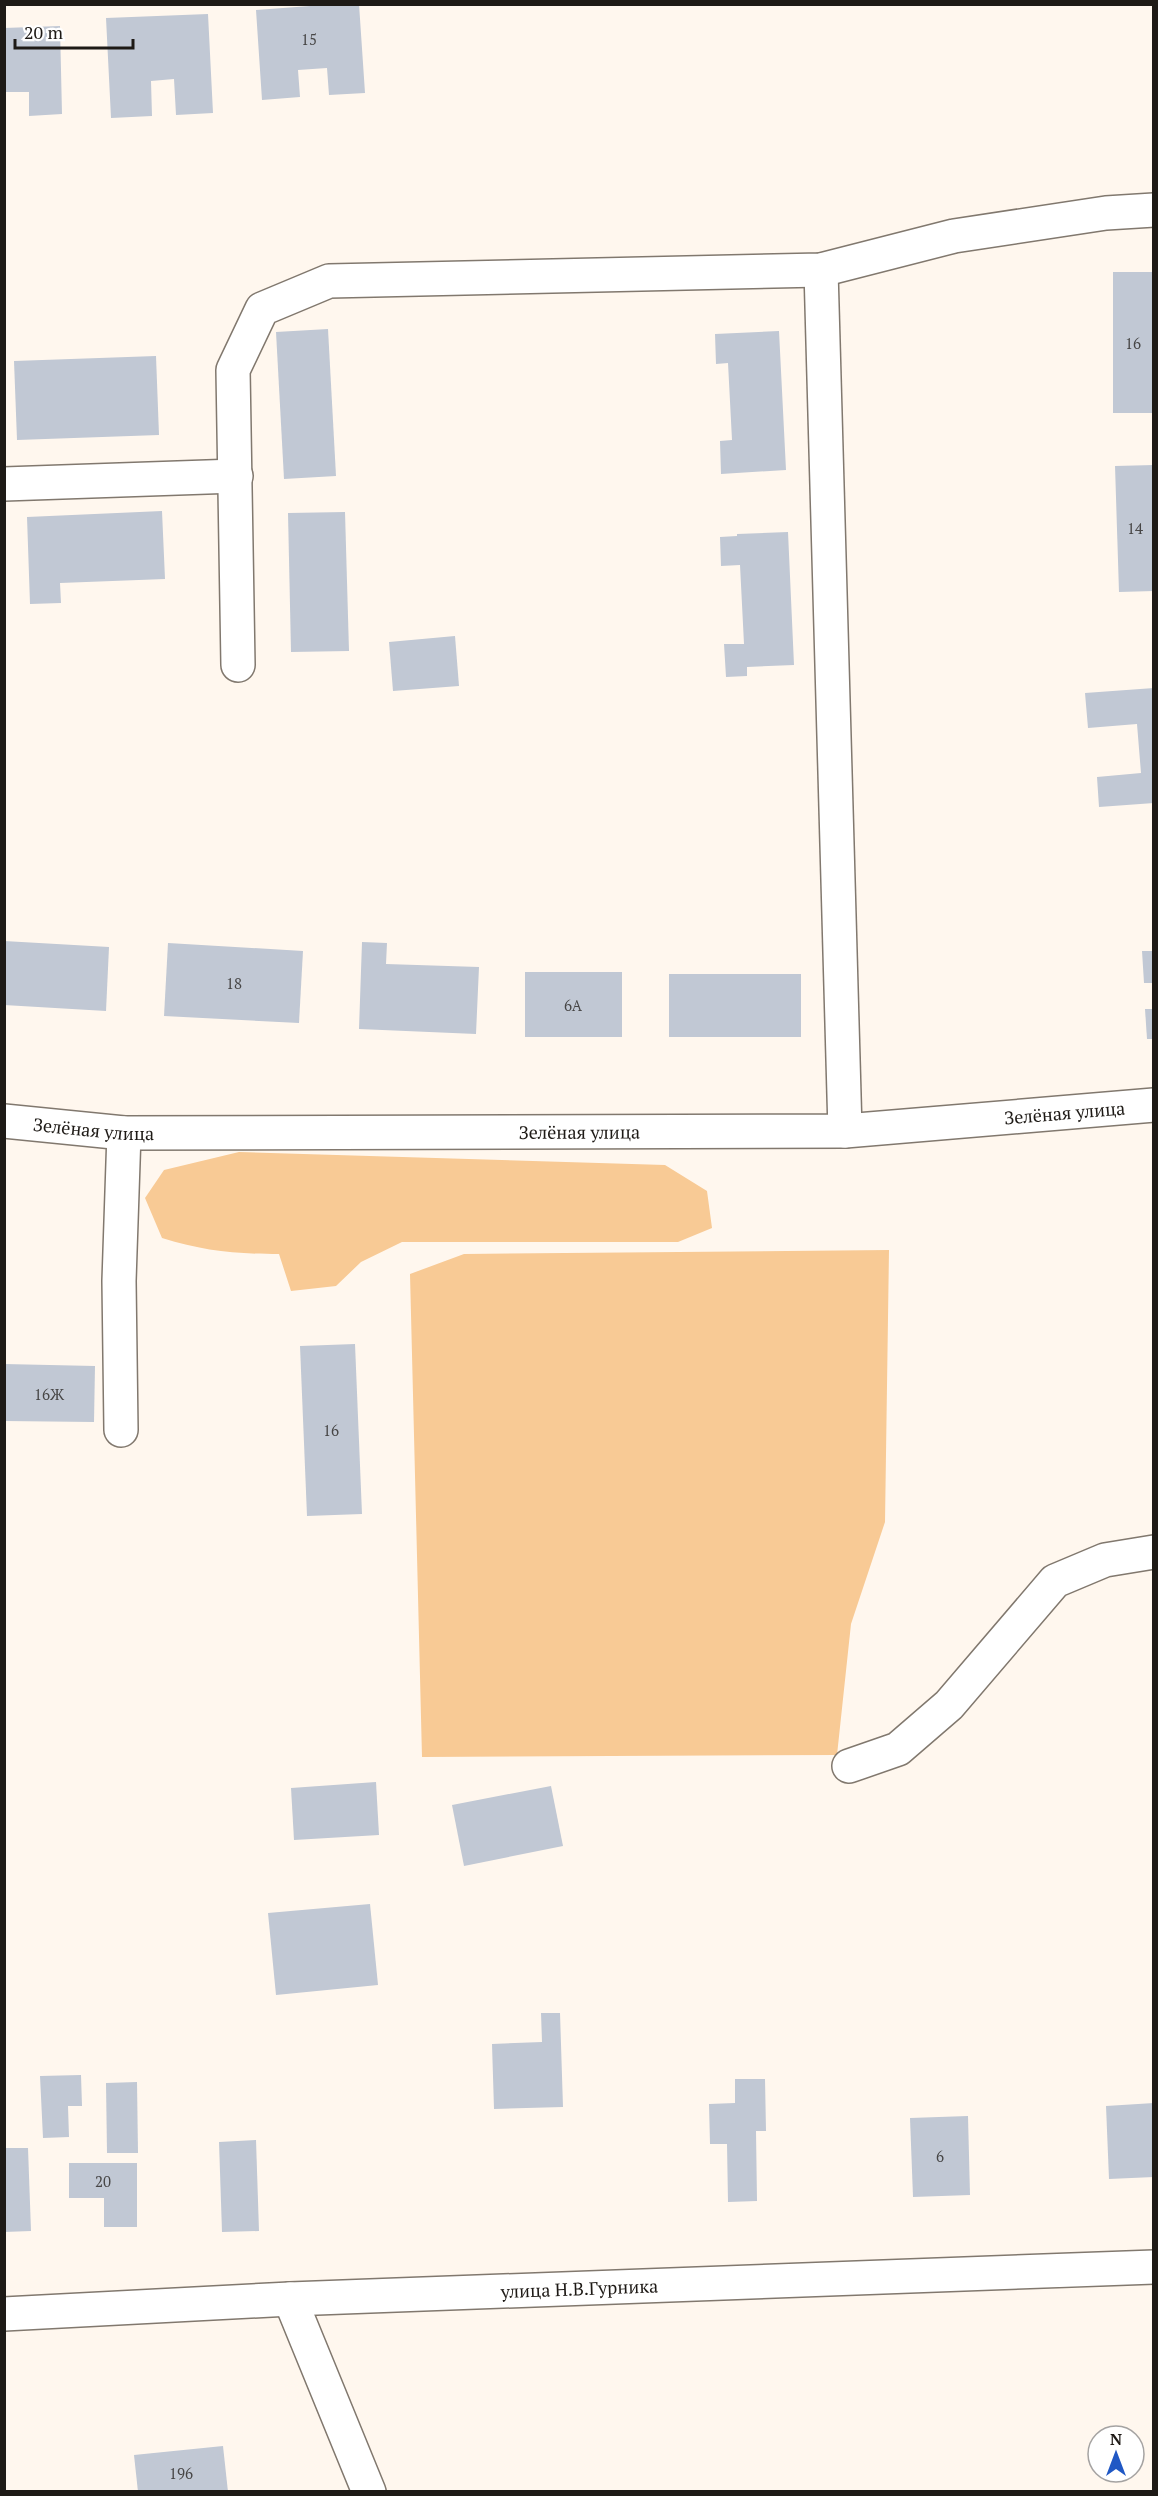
<svg xmlns="http://www.w3.org/2000/svg" width="1158" height="2496" viewBox="0 0 1158 2496" font-family="'PT Serif',serif">
<rect width="100%" height="100%" fill="#fff7ee"/>
<g fill="#f8ca95">
<path d="M239,1152l426,13 42,26 5,37 -34,14h-276l-41,20 -25,24 -45,5 -12,-37c-44,0 -75,-3 -117,-16l-17,-40 19,-28z"/>
<path d="M889,1250l-4,272 -34,102 -14,131 -415,2 -12,-483 54,-20z"/>
</g>
<g fill="#c1c8d4">
<path d="M337,4h22l6,89 -36,2 -2,-27 -29,2 2,27 -38,3 -6,-90z"/>
<path d="M208,14l5,99 -37,2 -2,-36 -23,2 1,35 -41,2 -5,-100z"/>
<path d="M60,26l2,88 -33,2v-24h-25v-64z"/>
<rect x="1113" y="272" width="41" height="141"/>
<path d="M328,329l8,147 -52,3 -8,-147z"/>
<path d="M779,331l7,139 -65,4 -1,-33 12,-1 -4,-77 -12,1 -1,-30z"/>
<path d="M156,356l3,79 -142,5 -3,-79z"/>
<path d="M1154,465v126l-35,1 -4,-126z"/>
<path d="M162,511l3,68 -105,4 1,20 -31,1 -3,-87z"/>
<path d="M345,512l4,139 -58,1 -3,-139z"/>
<path d="M788,532l6,133 -47,2v9l-21,1 -2,-33h20l-4,-79 -19,1 -1,-29 17,-1v-2z"/>
<path d="M455,636l4,50 -66,5 -4,-49z"/>
<path d="M1154,688v115l-55,4 -2,-30 44,-4 -4,-49 -49,4 -3,-35z"/>
<path d="M4,941l105,6 -3,64 -102,-6z"/>
<path d="M362,942l25,1 -1,21 93,3 -3,67 -117,-5z"/>
<path d="M168,943l135,8 -4,72 -135,-7z"/>
<path d="M1142,951h12v32h-10z"/>
<rect x="525" y="972" width="97" height="65"/>
<rect x="669" y="974" width="132" height="63"/>
<path d="M1145,1009h9v30h-7z"/>
<path d="M355,1344l7,170 -55,2 -7,-170z"/>
<path d="M4,1364l91,2 -1,56 -90,-1z"/>
<path d="M376,1782l3,53 -85,5 -3,-52z"/>
<path d="M551,1786l12,60 -99,20 -12,-61z"/>
<path d="M370,1904l8,81 -102,10 -8,-82z"/>
<path d="M541,2013h19l3,94 -69,2 -2,-65 50,-2z"/>
<path d="M81,2075l1,31h-14l1,31 -26,1 -3,-62z"/>
<path d="M735,2079h30l1,52h-10l1,70 -29,1 -1,-58h-17l-1,-40 26,-1z"/>
<path d="M137,2082l1,71h-31l-1,-70z"/>
<path d="M1154,2103v74l-45,2 -3,-73z"/>
<path d="M968,2116l2,79 -57,2 -3,-79z"/>
<path d="M256,2140l3,91 -37,1 -3,-90z"/>
<path d="M4,2148h24l3,83 -27,1z"/>
<path d="M69,2163h68v64h-33v-29h-35z"/>
<path d="M223,2446l5,46h-90l-4,-37z"/>
</g>
<g fill="none" stroke-linecap="round" stroke-linejoin="round">
<g stroke="#81786e" stroke-width="36">
<g id="minor">
<path d="M821,270l24,861"/>
<path d="M4,484l232,-8"/>
<path d="M238,665l-5,-295 29,-61 67,-28 492,-11 133,-34 152,-23 48,-3"/>
<path id="s1" d="M4,1121l120,12 721,-2 309,-26"/>
<path d="M121,1430l-2,-149 5,-148"/>
<path d="M849,1766l49,-17 51,-44 106,-124 50,-21 49,-8"/>
<path d="M290,2299l79,193"/>
<path id="s2" d="M4,2314l286,-15 864,-32"/>
</g>
</g>
<use href="#minor" stroke="#fff" stroke-width="33"/>
</g>
<g text-anchor="middle" dominant-baseline="central" stroke-width="6" stroke-linejoin="round" paint-order="stroke">
<g font-size="15" fill="#474646">
<text x="309" y="39">15</text>
<text x="1133" y="343">16</text>
<text x="1135" y="528">14</text>
<text x="234" y="983">18</text>
<text x="573" y="1005">6А</text>
<text x="49" y="1394">16Ж</text>
<text x="331" y="1430">16</text>
<text x="940" y="2156">6</text>
<text x="103" y="2181">20</text>
<text x="181" y="2473">196</text>
</g>
<g font-size="18" fill="#1e1a16" stroke="#fff">
<text stroke="none"><textPath href="#s1" startOffset="1062">Зелёная улица</textPath></text>
<text stroke="none"><textPath href="#s1" startOffset="90">Зелёная улица</textPath></text>
<text stroke="none"><textPath href="#s1" startOffset="576">Зелёная улица</textPath></text>
<text stroke="none"><textPath href="#s2" startOffset="576">улица Н.В.Гурника</textPath></text>
</g>
</g>
<rect width="1158" height="2496" fill="none" stroke="#1e1a16" stroke-width="12"/>
<g transform="translate(1116 2454)"><circle r="28" fill="#ffffff" stroke="#a5a3a2" stroke-width="1.5"/>
<path d="M0-4.5L10 22L0 15L-10 22Z" fill="#2058c4"/>
<text y="-9" font-size="16" font-weight="bold" text-anchor="middle" fill="#1e1a16">N</text>
</g>
<path d="M15 39v9h118v-9" fill="none" stroke="#1e1a16" stroke-width="3"/>
<text x="24" y="39" font-size="18" fill="#1e1a16" stroke="#ffffff" stroke-width="4.5" paint-order="stroke">20 m</text>
</svg>
